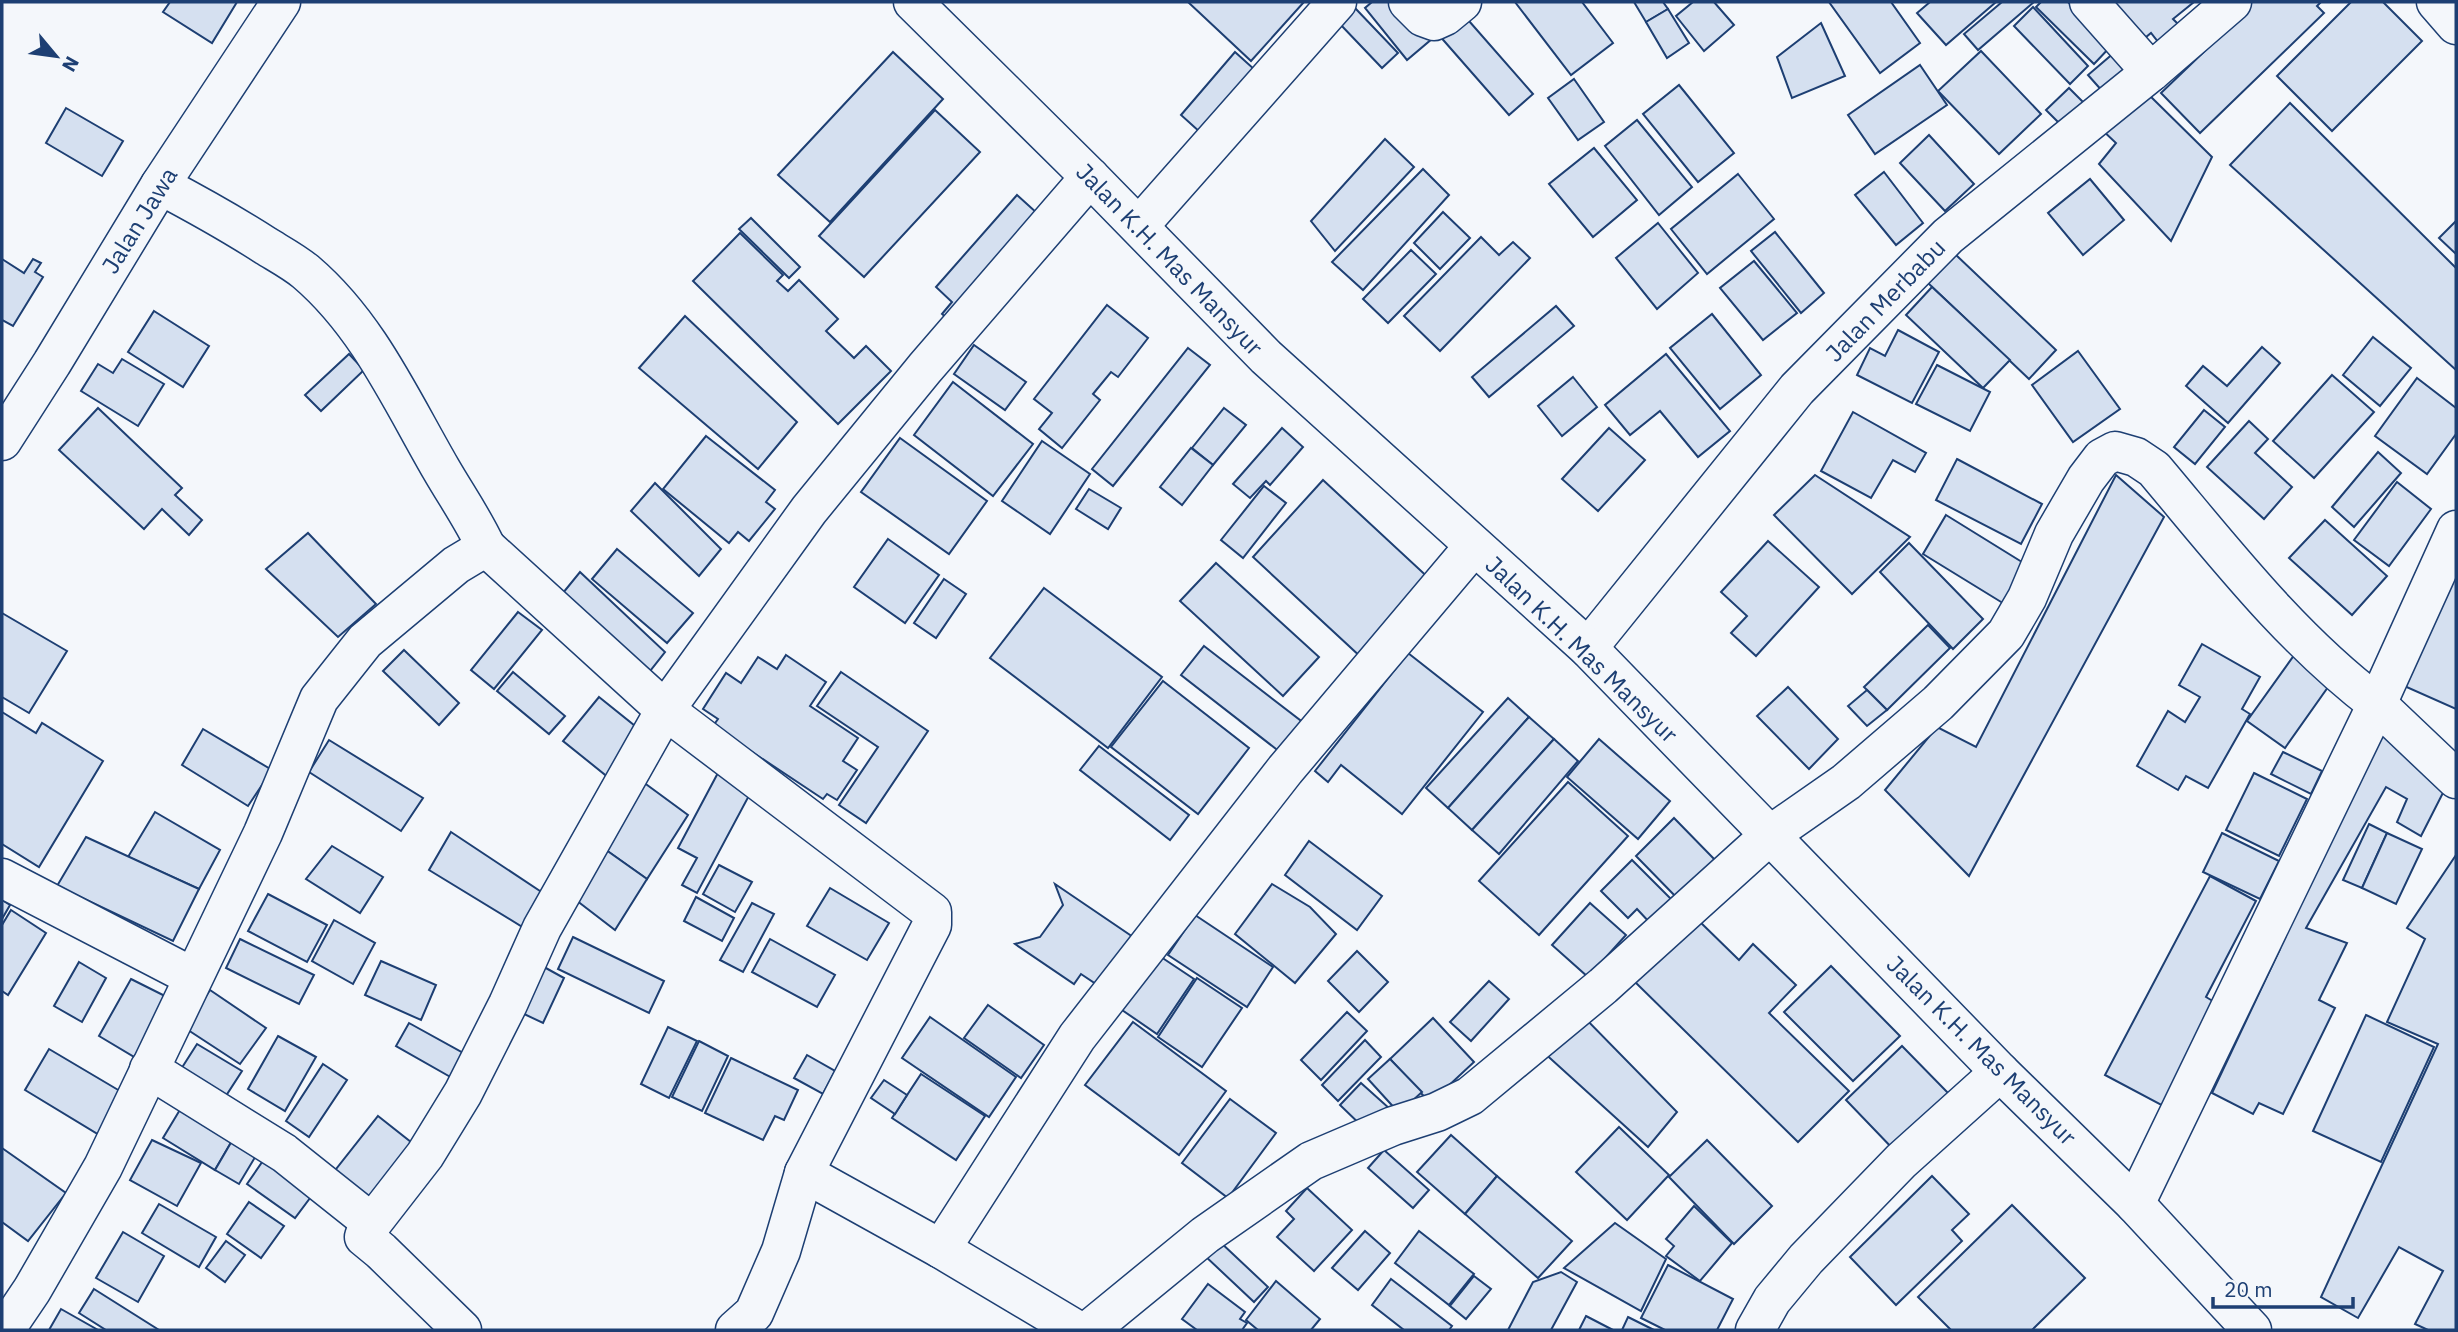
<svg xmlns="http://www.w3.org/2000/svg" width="2458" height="1332" viewBox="0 0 2458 1332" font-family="'IBM Plex Sans',sans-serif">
<rect width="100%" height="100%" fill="#f4f7fb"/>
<g fill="#d5e0f0" stroke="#1d3f73" stroke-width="2">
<path d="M170,2h67l-25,41 -49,-31z"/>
<path d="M1188,2h116l-53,59z"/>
<path d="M1372,2h32l29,36 -26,22 -42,-52z"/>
<path d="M1515,2h67l31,41 -42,32z"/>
<path d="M1634,2h29l5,7 -22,13z"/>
<path d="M1693,2h21l20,23 -30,26 -28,-35z"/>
<path d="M1829,2h62l29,41 -40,30z"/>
<path d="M1930,2h66l-50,43 -29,-32z"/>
<path d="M2002,2h32l-56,48 -14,-16z"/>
<path d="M2041,2h27l44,43 -18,19 -58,-57z"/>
<path d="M2108,2h86l-21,17 7,7 -21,17 -8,-10 -11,9z"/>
<path d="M2243,2h78l-4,4 7,7 -124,120 -39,-40 72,-69z"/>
<path d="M2351,2h32l39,39 -90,90 -55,-55z"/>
<path d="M2033,7l55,59 -18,18 -56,-58z"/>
<path d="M1355,8l43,45 -16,15 -43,-45z"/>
<path d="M1668,9l21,34 -22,15 -21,-36z"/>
<path d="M1462,13l71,81 -24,21 -71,-81z"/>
<path d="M1821,23l24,53 -53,22 -15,-41z"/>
<path d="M1981,51l60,63 -42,40 -61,-63z"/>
<path d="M893,52l50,47 -113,123 -52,-47z"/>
<path d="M1235,52l30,27 -54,63 -30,-27z"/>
<path d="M2115,52l16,19 -27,22 -16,-18z"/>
<path d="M1920,65l27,40 -72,49 -27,-39z"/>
<path d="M1574,79l30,43 -26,18 -30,-42z"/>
<path d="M1679,85l55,68 -36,29 -55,-68z"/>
<path d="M2069,88l19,19 -22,23 -20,-20z"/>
<path d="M2143,89l69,68 -41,84 -72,-77 17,-21 -18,-17z"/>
<path d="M2290,103l166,165v102l-226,-205z"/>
<path d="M66,108l57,33 -21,35 -56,-33z"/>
<path d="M935,110l45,42 -116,125 -45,-41z"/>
<path d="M1637,120l55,67 -33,28 -54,-69z"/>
<path d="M1929,135l45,49 -29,27 -45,-48z"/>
<path d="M1385,139l29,28 -79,84 -24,-30z"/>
<path d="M1594,148l43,52 -44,37 -44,-53z"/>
<path d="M1423,169l26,26 -86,95 -31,-28z"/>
<path d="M1884,172l39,51 -27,22 -41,-50z"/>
<path d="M1738,174l36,45 -67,55 -36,-45z"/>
<path d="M2090,179l34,41 -41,35 -35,-42z"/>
<path d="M1017,195l31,28 -92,103 -14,-12 10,-12 -16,-15z"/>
<path d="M1443,212l27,26 -30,31 -26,-26z"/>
<path d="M751,218l49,49 -11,11 -50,-49z"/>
<path d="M2456,221v33l-17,-16z"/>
<path d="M1658,223l40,50 -41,36 -41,-51z"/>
<path d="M1775,232l49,61 -23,20 -50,-62z"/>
<path d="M740,233l43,42 -6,6 11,10 11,-11 39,39 -12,12 28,27 12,-12 25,25 -53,53 -145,-143z"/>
<path d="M1481,237l18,18 14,-13 17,16 -90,93 -36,-35z"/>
<path d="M1411,250l25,24 -48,49 -25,-24z"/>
<path d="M1955,254l101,96 -27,29 -101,-96z"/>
<path d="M2,259l22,14 9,-14 8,4 -6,9 8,5 -30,49 -11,-6z"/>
<path d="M1754,261l43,52 -34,27 -43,-52z"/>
<path d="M1932,287l78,73 -27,28 -77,-73z"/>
<path d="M1107,305l41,33 -30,39 -7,-5 -18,22 7,6 -38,48 -23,-19 13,-16 -18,-14z"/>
<path d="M1556,306l18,20 -85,71 -17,-20z"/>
<path d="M154,311l55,35 -26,41 -55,-35z"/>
<path d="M1712,314l49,61 -41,34 -50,-61z"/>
<path d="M685,316l112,106 -39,47 -119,-101z"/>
<path d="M1898,330l41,22 -27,51 -55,-28 13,-27 15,8z"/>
<path d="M2373,337l38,31 -31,38 -37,-31z"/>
<path d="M974,345l52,37 -21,28 -51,-36z"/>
<path d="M2262,347l18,16 -52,60 -42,-37 17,-20 24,20z"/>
<path d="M1188,348l22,17 -97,121 -21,-17z"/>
<path d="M2078,351l42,58 -47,33 -41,-57z"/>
<path d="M349,354l15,16 -43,41 -16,-16z"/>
<path d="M1666,354l64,77 -32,26 -38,-46 -30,24 -25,-30z"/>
<path d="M122,359l42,25 -26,42 -57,-35 17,-27 15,9z"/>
<path d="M1937,365l53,27 -20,39 -54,-27z"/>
<path d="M2332,375l42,37 -60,66 -41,-37z"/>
<path d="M1573,377l24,30 -35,29 -24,-30z"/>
<path d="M2417,378l39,30v26l-29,40 -52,-38z"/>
<path d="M953,382l80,62 -40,52 -79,-61z"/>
<path d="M98,408l84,80 -7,7 27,25 -13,15 -27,-26 -18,20 -85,-79z"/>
<path d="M1224,408l22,17 -33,40 -21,-17z"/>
<path d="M2204,410l21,17 -30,37 -21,-17z"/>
<path d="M1853,412l73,41 -11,19 -22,-12 -22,38 -50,-27z"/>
<path d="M2249,421l19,18 -13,14 37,34 -28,32 -57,-52z"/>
<path d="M1282,428l21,19 -33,38 -4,-4 -16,17 -17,-14z"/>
<path d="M1609,428l36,32 -47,51 -36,-32z"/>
<path d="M706,436l69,54 -9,12 9,7 -26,32 -11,-9 -9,11 -66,-54z"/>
<path d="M900,438l87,63 -38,53 -88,-62z"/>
<path d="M1042,441l48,33 -40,60 -48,-33z"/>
<path d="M1191,448l22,17 -31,40 -22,-18z"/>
<path d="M2378,452l23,21 -47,54 -22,-20z"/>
<path d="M1957,459l85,45 -21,40 -85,-44z"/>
<path d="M1815,475l95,62 -58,57 -78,-79z"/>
<path d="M2116,475l48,42 -195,359 -84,-86 52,-63 39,20z"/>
<path d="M1323,480l110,102 -70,77 -110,-102z"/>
<path d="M2397,482l34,27 -42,57 -35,-26z"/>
<path d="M655,483l66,66 -22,27 -68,-65z"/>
<path d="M1264,486l22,17 -43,55 -22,-18z"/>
<path d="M1089,489l32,19 -13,21 -32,-20z"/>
<path d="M1946,515l84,52 -24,38 -83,-51z"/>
<path d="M2325,520l62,56 -35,39 -63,-57z"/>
<path d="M308,533l68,71 -38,33 -72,-68z"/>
<path d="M888,539l51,36 -34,48 -51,-36z"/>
<path d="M1768,541l51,46 -63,69 -25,-23 16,-17 -26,-24z"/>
<path d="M1909,543l74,76 -30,30 -73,-77z"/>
<path d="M617,549l76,64 -26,30 -75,-64z"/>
<path d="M1216,563l103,94 -36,39 -103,-95z"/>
<path d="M2456,567v142l-54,-24z"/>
<path d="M580,572l85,80 -26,33 -85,-81z"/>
<path d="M944,579l22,15 -30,44 -22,-15z"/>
<path d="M1044,588l118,89 -54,71 -118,-90z"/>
<path d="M518,612l24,18 -48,59 -23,-19z"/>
<path d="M2,613l65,38 -38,62 -27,-16z"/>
<path d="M1928,625l22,23 -63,62 -23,-23z"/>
<path d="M2202,644l58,33 -18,32 8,5 -42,74 -22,-12 -8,14 -41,-24 31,-55 17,11 15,-25 -21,-12z"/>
<path d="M1204,646l105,81 -24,29 -104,-81z"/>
<path d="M404,650l55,53 -20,22 -56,-54z"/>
<path d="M1408,653l75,59 -81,102 -61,-49 -13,17 -13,-11z"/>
<path d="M2295,654l38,26 -48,68 -38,-27z"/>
<path d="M786,655l40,27 -16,24 48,32 -15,23 14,9 -20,30 -10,-6 -4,5 -110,-73 5,-7 -15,-10 23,-36 15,10 17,-26 19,12z"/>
<path d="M513,672l52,44 -16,18 -52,-43z"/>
<path d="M841,672l87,59 -62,92 -27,-18 39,-58 -61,-41z"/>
<path d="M1163,681l86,67 -51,66 -87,-67z"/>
<path d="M1788,687l50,52 -29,30 -52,-53z"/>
<path d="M1867,690l20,20 -20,16 -19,-20z"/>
<path d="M599,697l46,37 -36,44 -46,-37z"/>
<path d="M1508,698l21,19 -81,91 -22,-20z"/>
<path d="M2,712l34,21 6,-10 61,38 -64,106 -37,-23z"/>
<path d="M2373,715l75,68 -27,53 -24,-14 10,-23 -21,-12 -80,141 41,15 -28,57 16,8 -52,106 -24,-11 -6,11 -41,-21 68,-144 -10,-4z"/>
<path d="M1529,717l25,22 -82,91 -24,-22z"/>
<path d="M203,729l69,41 -24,36 -66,-41z"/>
<path d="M1554,739l24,22 -79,93 -27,-24z"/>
<path d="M1599,739l71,62 -32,38 -71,-62z"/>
<path d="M329,740l94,58 -22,33 -92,-59z"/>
<path d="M1099,746l90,69 -19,25 -90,-70z"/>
<path d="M2283,752l39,19 -11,23 -40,-20z"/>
<path d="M719,771l33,19 -55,103 -15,-8 15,-27 -19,-10z"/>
<path d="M2254,773l53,26 -28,57 -53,-26z"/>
<path d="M639,779l49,36 -41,64 -48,-34z"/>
<path d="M1568,782l60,54 -89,99 -60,-54z"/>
<path d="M155,812l65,38 -21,39 -71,-32z"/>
<path d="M1674,818l44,45 -38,38 -44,-45z"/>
<path d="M2369,824l18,9 -25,55 -19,-8z"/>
<path d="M451,832l98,65 -20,34 -100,-61z"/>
<path d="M2222,833l57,28 -19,38 -57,-27z"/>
<path d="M2387,833l35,16 -26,55 -34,-16z"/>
<path d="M86,837l113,52 -26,52 -116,-55z"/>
<path d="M1309,841l73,55 -25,34 -72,-55z"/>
<path d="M599,845l48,34 -32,51 -43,-33z"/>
<path d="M332,846l51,31 -23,36 -54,-34z"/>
<path d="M2456,855v475h-28l-13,-6 28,-53 -44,-24 -41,71 -37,-21 117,-253 -51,-22 38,-83 -18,-11z"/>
<path d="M1632,860l41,41 -22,23 -14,-15 -9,9 -27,-27z"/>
<path d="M719,865l33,17 -17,30 -32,-18z"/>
<path d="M2210,876l46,25 -50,96 15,9 -54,102 -62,-33z"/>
<path d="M1055,884l78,53 -34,49 -18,-12 -7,10 -59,-40 25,-7 23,-32z"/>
<path d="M1272,884l38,23 26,27 -41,49 -60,-49z"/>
<path d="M830,888l59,35 -22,37 -60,-34z"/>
<path d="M268,894l59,31 -20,37 -59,-31z"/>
<path d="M696,897l38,21 -12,23 -38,-20z"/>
<path d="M2,900l8,5 -8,14z"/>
<path d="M752,903l22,11 -31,58 -23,-12z"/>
<path d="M1590,903l36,32 -38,42 -36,-32z"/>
<path d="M11,910l35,23 -38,62 -6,-4v-66z"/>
<path d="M1195,915l78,52 -26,40 -79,-52z"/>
<path d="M1695,917l44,43 14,-16 43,41 -27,28 80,78 -51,51 -165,-162z"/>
<path d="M334,920l41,23 -22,41 -41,-23z"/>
<path d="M573,937l91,44 -15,32 -91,-44z"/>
<path d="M240,939l74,36 -15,29 -73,-36z"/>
<path d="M770,939l65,36 -18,32 -65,-35z"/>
<path d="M1357,951l31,31 -29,30 -31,-31z"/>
<path d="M1158,955l36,24 -37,55 -35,-24z"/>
<path d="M381,961l55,24 -15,35 -56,-25z"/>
<path d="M79,962l27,16 -24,44 -28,-16z"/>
<path d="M1831,966l69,70 -47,45 -69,-69z"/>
<path d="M544,967l20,11 -21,45 -21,-10z"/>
<path d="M1197,978l45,30 -40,59 -44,-30z"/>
<path d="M131,979l36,18 -31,61 -37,-22z"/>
<path d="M1489,981l20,18 -38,42 -21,-19z"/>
<path d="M210,990l56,38 -26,36 -55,-36z"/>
<path d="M988,1005l56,40 -23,33 -57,-40z"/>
<path d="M1347,1012l20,19 -46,49 -20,-20z"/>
<path d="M1579,1012l98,100 -29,35 -107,-97z"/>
<path d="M2366,1015l68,32 -53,115 -68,-31z"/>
<path d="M930,1017l86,60 -27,40 -87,-59z"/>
<path d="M1433,1018l41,44 -44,41 -40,-44z"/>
<path d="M1133,1022l93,69 -47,64 -94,-70z"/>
<path d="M409,1023l65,36 -13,24 -65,-37z"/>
<path d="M668,1027l29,14 -28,57 -28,-14z"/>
<path d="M278,1036l38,21 -31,54 -37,-22z"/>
<path d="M1365,1040l16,17 -43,44 -16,-16z"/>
<path d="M699,1041l29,15 -26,55 -30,-14z"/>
<path d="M197,1044l45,27 -22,34 -44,-28z"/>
<path d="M1902,1046l49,50 -56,55 -49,-51z"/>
<path d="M49,1049l76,45 -24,42 -76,-46z"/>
<path d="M807,1055l28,16 -12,23 -29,-16z"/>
<path d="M731,1058l67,32 -14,30 -9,-4 -12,24 -58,-27z"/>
<path d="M1390,1059l32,33 -23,21 -31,-34z"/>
<path d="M323,1064l24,16 -38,57 -23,-16z"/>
<path d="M921,1074l64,42 -29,44 -64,-42z"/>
<path d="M884,1080l23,15 -12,19 -24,-16z"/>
<path d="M1361,1083l29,26 -22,23 -28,-27z"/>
<path d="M1230,1099l46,34 -48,65 -46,-35z"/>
<path d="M184,1103l52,31 -21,36 -52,-32z"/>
<path d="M378,1116l43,34 -46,61 -46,-33z"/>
<path d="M1619,1127l50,48 -42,45 -51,-48z"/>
<path d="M236,1134l24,15 -21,35 -24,-14z"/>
<path d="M1451,1135l46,41 -32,38 -48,-42z"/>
<path d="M152,1140l49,23 -24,43 -47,-26z"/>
<path d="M1707,1140l65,66 -38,38 -65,-67z"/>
<path d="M2,1148l64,45 -38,48 -26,-19z"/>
<path d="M1384,1150l45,40 -16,18 -45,-40z"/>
<path d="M267,1155l49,35 -21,28 -48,-34z"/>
<path d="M1497,1176l75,65 -34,37 -73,-64z"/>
<path d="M1932,1176l37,38 -17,16 10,11 -66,64 -46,-48z"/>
<path d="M1307,1188l45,42 -38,41 -37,-34 17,-18 -8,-8z"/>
<path d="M249,1202l35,24 -23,32 -34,-24z"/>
<path d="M159,1204l57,33 -17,30 -57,-34z"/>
<path d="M2012,1205l73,73 -53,52h-81l-33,-33z"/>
<path d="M1694,1206l38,37 -32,38 -34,-25 8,-10 -8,-7z"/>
<path d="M1615,1223l51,36 -25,52 -77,-43z"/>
<path d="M1365,1231l25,22 -32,37 -26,-22z"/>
<path d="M1419,1231l55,43 -25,31 -54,-42z"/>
<path d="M123,1232l41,24 -26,46 -42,-24z"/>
<path d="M1218,1240l50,47 -14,15 -50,-47z"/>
<path d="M226,1241l19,14 -20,27 -19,-14z"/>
<path d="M1668,1265l65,34 -16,31h-52l-24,-12z"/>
<path d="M1561,1272l16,10 -26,48h-43l25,-48z"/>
<path d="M1474,1276l17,13 -25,30 -16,-13z"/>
<path d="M1391,1279l61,47 -3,4h-45l-32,-25z"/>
<path d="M1276,1281l44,38 -9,11h-53l-12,-10z"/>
<path d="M1208,1284l37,28 -5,7 7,4 -5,7h-45l-15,-11z"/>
<path d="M94,1289l65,41h-53l-27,-17z"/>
<path d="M61,1309l37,21h-49z"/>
<path d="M1586,1316l27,14h-34z"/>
<path d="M1628,1317l26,13h-32z"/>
</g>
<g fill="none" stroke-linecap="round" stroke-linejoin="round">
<g stroke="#1d3f73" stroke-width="41">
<g id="minor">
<path d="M1408,2l15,15 11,4 11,-5 17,-14"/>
<path d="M2089,2l62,70"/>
<path d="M1139,226l198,-224"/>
<path d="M2,441l50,-78 108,-178 121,-183"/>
<path d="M486,547l179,163 267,202v13l-128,248 -23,78 -27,62 -19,17"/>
<path d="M1588,648l209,-259 151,-153 203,-164 81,-70"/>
<path d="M2,878l191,99"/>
<path d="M149,1069l135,84 88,70"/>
<path d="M804,1173l137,76 136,81"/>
<path d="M2135,1204l242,-500 79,75"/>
<path d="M941,1249l136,-212 208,-267 189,-224"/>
<path d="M5,1330l27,-40 71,-123 160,-334 56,-134 46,-58 91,-76 30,-18c-13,-28 -30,-52 -45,-78 -40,-69 -73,-144 -135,-197 -12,-10 -27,-18 -40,-26 -34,-22 -70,-42 -106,-61"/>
<path d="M462,1330l-81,-79 -17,-14 2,-6 59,-76 38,-62 45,-89 34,-76 123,-218 144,-200 116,-142 165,-191"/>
<path d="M1089,1330l116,-95 106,-74 82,-35 44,-14 33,-16 133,-110 167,-151 76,-53 92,-79 68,-69 21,-36 27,-64 32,-55 16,-21 13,-7 21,6 18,12c70,83 136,169 223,235l79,-174"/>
<path d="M1755,1330l17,-30 34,-41 95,-98 99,-89"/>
</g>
</g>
<g stroke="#1d3f73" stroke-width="41">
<path id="tertiary" d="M2436,2l20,23"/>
</g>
<g stroke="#1d3f73" stroke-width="41">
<path id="trunk" d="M913,2l177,175 176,180 322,291 412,424 135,132 117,126"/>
</g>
<use href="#minor" stroke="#f4f7fb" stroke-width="38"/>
<use href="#tertiary" stroke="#f4f7fb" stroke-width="38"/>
<use href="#trunk" stroke="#f4f7fb" stroke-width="38"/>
</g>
<g text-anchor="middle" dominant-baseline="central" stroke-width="5" stroke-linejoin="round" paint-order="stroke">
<g font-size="24" fill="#1d3f73" stroke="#f4f7fb">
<text transform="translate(139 220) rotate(-58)">Jalan Jawa</text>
<text transform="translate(1170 259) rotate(46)">Jalan K.H. Mas Mansyur</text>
<text transform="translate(1885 300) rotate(-46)">Jalan Merbabu</text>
<text transform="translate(1582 649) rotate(44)">Jalan K.H. Mas Mansyur</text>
<text transform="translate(1982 1050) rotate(45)">Jalan K.H. Mas Mansyur</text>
</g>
</g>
<rect width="2458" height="1332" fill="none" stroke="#1d3f73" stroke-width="7"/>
<g transform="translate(56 56) rotate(119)" stroke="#f4f7fb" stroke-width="5" paint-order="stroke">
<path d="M0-5L12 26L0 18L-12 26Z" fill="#1d3f73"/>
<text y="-10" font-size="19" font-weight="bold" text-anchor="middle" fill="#1d3f73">N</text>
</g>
<path d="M2213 1297v10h140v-10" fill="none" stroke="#1d3f73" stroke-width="3.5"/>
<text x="2224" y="1297" font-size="21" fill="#1d3f73" stroke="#f4f7fb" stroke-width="5" paint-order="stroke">20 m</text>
</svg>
